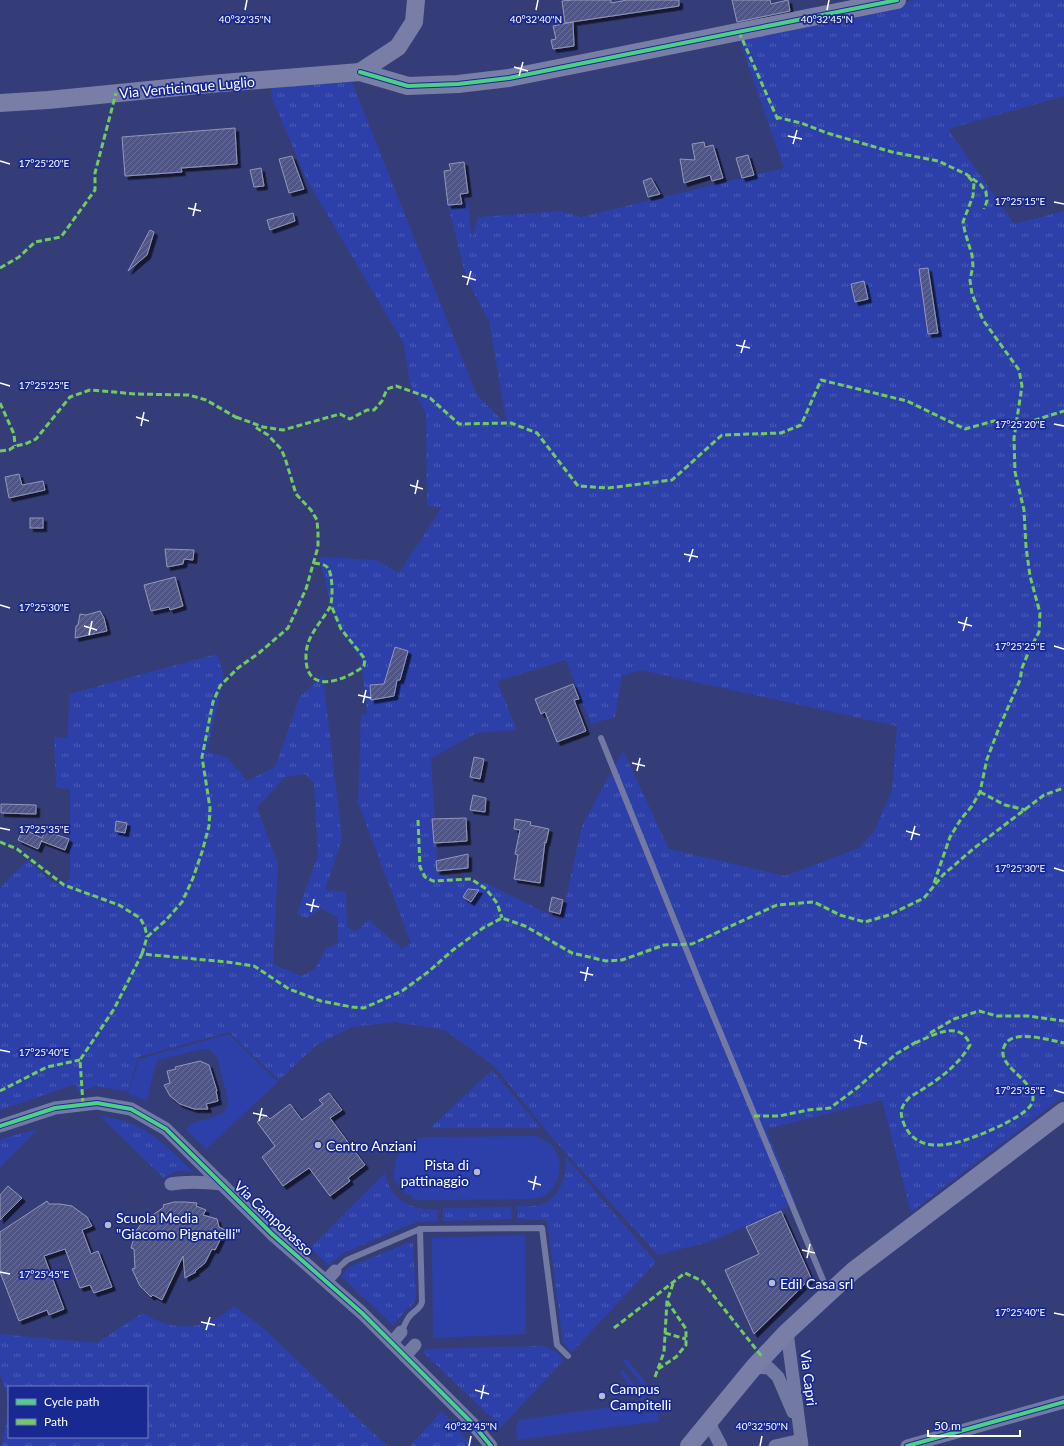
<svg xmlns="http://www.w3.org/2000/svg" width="1064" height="1446" viewBox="0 0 1064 1446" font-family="Lato,sans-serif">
<defs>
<pattern id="grass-tufts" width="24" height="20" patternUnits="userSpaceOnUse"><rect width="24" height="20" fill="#2d40a9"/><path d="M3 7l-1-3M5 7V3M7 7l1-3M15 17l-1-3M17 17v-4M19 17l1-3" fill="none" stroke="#4c5db6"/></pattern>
<pattern id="building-hatch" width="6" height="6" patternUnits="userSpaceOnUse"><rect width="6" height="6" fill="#505785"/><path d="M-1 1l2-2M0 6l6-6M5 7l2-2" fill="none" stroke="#6a7097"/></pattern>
<filter id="shadow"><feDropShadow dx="3.5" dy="3.5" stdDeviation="0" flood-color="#0009"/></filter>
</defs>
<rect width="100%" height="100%" fill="#343d77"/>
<g fill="url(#grass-tufts)" fill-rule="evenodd">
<path d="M915,0h149v96l-116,33 66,95 50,-13v885l-153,116 -29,-112 -116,29 30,74 -84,38 -54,14 -110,-122 -54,-67 -49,-36 -50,-8 -43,5 -34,17 -39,36 -50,-48 -91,25 -10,35 -32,-6 -18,6 -2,-8 -76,26v-222l28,-28 20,19 13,6 9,-7v-89l-14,-1 -2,-51 14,1 1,-44 148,-40 7,21 -17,77 20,5 20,24 28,-14 25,-71 23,-20 19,163 -17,51 21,2 1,36 11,3 10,-12 34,30 9,-6 -53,-141 3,-88h6l-6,-55 -26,-40 -16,-62 57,3 23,13 43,-66 -15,-1 -1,-92 -16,-31 -6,-39 -96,-162 -37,-86 1,-12 80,-2 125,313 30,30 -18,-104 -22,-41 -19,-75 20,-1 4,35 6,-22 82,-6 21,6 203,-49 -46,-132zM566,660l25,64 24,-7 7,-41 19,-6 256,56 -5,64 -17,40 -16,18 -74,28 -116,-27 -46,-98 -41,75 -21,94 -76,-37 -47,-8 -7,-117 46,-25 40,-3 -20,-49zM305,774l9,10 4,71 -21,59 10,4 14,-10 17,10v26l-12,4 -11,21 -14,7 -28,-12 5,-100 -21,-56 28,-31z"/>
<path d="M492,1070l49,58h-111z"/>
<path d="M100,1116c46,6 63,27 94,57 -12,-2 -20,-5 -29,6z"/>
<path d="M38,1129l-38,38v-28z"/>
<path d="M565,1156l91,106 -84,90 -9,-10 -16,-122 -29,-1 -1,-13c8,0 18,1 26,-2 18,-7 25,-31 22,-48z"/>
<path d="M385,1173c7,29 24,36 53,37v11l-22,1 -73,31 -14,12 -19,-17z"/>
<path d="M511,1207l1,12 -69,2v-13z"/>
<path d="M413,1241l3,56 -2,6 -8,7 -13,15 -52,-49 8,-9z"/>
<path d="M234,1306l28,21 125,119h-385l7,-40v31h138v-50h-138v19l-3,-16 -6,-16v-40l96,9 47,-30c31,20 64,18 91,-7z"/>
<path d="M543,1346l14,6 7,8 -63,67 -78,-75 3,-3z"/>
<path d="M442,1411l30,35h-62z"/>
</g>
<g fill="#2d40a9">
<path d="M229,1034l49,48 -72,67 -20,-19 6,-7 18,-5 13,-5 4,-6 1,-7 -11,-43 -5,-5 -5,-3h-5l-44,11 -3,6 -8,35 -19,-7 11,-35z"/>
<path d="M536,1136c4,2 8,4 12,6 17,13 15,40 -2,53 -4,3 -13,3 -18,4l-112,1 -12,-8 -11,-14 3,-18 10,-17 18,-6z"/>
<path d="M525,1235l1,99 -93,4 -1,-100z"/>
<path d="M626,1358l20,25 -3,3 -20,-25z"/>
<path d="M623,1370l22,27 -3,3 -22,-27z"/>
<path d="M639,1403l2,11 17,-3 1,10 -142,19 -1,-10 2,-10z"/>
</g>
<g fill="url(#building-hatch)" stroke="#9297b8" filter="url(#shadow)">
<path d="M573,0h38v3l16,-3h52v6l-114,17 -3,-22z"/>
<path d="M732,0h38l1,4 17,-4 2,11 -53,11z"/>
<path d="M573,22l1,24 -21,3 -2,-9 5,-1 -3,-13z"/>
<path d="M235,128l2,36 -56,4 1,4 -57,4 -3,-39z"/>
<path d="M704,142l1,5 8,-2 10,33 -11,3 -2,-6 -26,8 -4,-24 15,1 -3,-16z"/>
<path d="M748,155l6,20 -12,3 -6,-20z"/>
<path d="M292,156l12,33 -15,4 -10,-34z"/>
<path d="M464,162l4,31 -8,1 2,10 -14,1 -4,-34 7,-1 -2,-6z"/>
<path d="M261,168l3,18 -10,1 -4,-17z"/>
<path d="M651,178l9,16 -12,3 -5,-16z"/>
<path d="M293,213l2,8 -25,9 -3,-10z"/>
<path d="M150,230l4,2 -7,23 -19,16z"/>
<path d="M928,268l10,65 -10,1 -9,-65z"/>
<path d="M864,281l4,18 -13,3 -4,-18z"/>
<path d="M19,474l3,11 21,-4 2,9 -36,8 -4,-21z"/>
<rect x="30" y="518" width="13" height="10"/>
<path d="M165,549l29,1 -1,10 -9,-1 -1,5 -16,3z"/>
<path d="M175,577l8,29 -13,4 -1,-3 -18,4 -7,-26z"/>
<path d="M100,611l4,7 3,13 -32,7 1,-12 2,-1 2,-11 6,1z"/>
<path d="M395,647l13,4 -8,29h-3l-3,16 -23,4 -1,-15 14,-1z"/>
<path d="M573,684l6,15 -5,1 12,31 -29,11 -12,-30 -4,2 -6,-15z"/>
<path d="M474,757l10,2 -4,20 -10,-2z"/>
<path d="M473,795l13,3 -1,14 -15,-2z"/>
<path d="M1,804l35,1v9l-35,-1z"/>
<path d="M466,818l1,23 -33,2 -2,-24z"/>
<path d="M515,819l16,3 -1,3 19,4 -3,14 -1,-1 -5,41 -26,-4 4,-24 -3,-1 5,-24 -6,-1z"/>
<path d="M116,821l11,2 -2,10 -10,-2z"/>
<path d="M23,829l19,9 3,-7 24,8 -4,11 -24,-9 1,-1 -4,9 -20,-9z"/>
<path d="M468,854v14l-31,3 -1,-10z"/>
<path d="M468,889l11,1 -8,12 -8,-5z"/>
<path d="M552,897l11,3 -3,14 -11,-3z"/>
<path d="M200,1061l9,4 8,26h-1l2,10 -12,3 2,5h-14l-14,-5 -10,-8 -6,-11 6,-2 -3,-12 9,-2 -1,-2z"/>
<path d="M329,1093l13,17 -12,8 35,47 -17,13 2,3 -20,15 -21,-28 -26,18 -21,-29 13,-11 -18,-24 9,-7 4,4 20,-15 12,16 21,-16 -4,-4z"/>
<path d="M8,1186l14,12 -22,22v-25z"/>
<path d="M47,1201l2,3h11l12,2 15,11 5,9 -10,4 9,24 7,-3 14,36 -18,6 -4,-8 -10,3 -15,-39 -21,7 20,53 -15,6 -2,-5 -28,11 -19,-49v-40z"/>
<path d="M174,1202h12l11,1 -1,3 10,4 -3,5 14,4 2,8 6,3 -10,20 -3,-1 -7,14 -10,8 1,1 -11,6 -2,-22 -21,44 -9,-5 -2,2 -11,-11 -8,-17 3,-1 -1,-19 -3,-1 5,-17 10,-14 1,2 17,-12 -1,-2z"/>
<path d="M781,1211l30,67 -57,56 -29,-64 34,-16 -13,-27z"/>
</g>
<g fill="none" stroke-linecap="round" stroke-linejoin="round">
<g stroke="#7279a2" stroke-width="6">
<path d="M601,738l100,248 127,306"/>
<path d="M335,1271l12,-11 73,-31 122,-1 15,117 11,11"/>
<path d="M401,1332c3,-4 4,-10 8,-15 4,-6 11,-7 13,-15l-2,-73"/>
</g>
<g stroke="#7279a2" stroke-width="13">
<path d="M0,1126l55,-18 42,-5 34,6 35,20 106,105 90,79 110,110 19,23"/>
<path d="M171,1184c17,-3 33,-2 51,0"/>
<path d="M326,1281l9,-10"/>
<path d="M787,1332l15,114"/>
<path d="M392,1343l9,-11"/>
<path d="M405,1356l10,-11"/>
<path d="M754,1367l15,1 9,9 15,35"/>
<path d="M708,1421l13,25"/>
<path d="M775,1446l26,-6"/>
<path d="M907,1446l157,-44"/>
</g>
<g stroke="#787ea6" stroke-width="18">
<path d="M360,72l48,14 50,-2 51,-6 388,-78"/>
<path d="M0,103l48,-3 162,-16 150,-12 38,-25 16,-25 2,-22"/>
<path d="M689,1446l65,-79 33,-35 66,-61 211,-160"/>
</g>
<g stroke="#71cb61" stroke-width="3" stroke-dasharray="6 3" stroke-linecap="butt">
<path d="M739,32l39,88"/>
<path d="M776,117l25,6 26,10 65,19 46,9 28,13 14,10 6,8 1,9 -3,8"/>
<path d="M0,268l19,-11 16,-15 26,-5 34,-47v-17l21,-80"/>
<path d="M0,403l14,31 1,12"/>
<path d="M236,417l27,10 20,3 57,-16 10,5 17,-9h7l8,-9 5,-12 9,-3 34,12 29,26 52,-1 26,10 41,53 30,2 64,-8 50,-45 59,-2 20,-8 20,-45 86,21 58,28 29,-8 22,5 48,-15"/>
<path d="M0,451l9,-1 6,-4 10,-2 11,-5 34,-42 20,-7 46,4 53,1 17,5 33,19"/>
<path d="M314,563c5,1 11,1 14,5 5,7 5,32 2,39 -9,16 -24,29 -24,49 -1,40 38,25 58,10l1,-7 -24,-30 -10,-24"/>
<path d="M980,792l25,13 21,5"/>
<path d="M418,820l2,47 5,10 8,4 38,-2 15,10 11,14 5,15"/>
<path d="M0,842l17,7 47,36 55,20 21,13 5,9 2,10"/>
<path d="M934,883l16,-46 11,-18 11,-13 8,-14 7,-33 12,-31 21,-48 2,-12 7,-17 10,-19 1,-19 -10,-37 -4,-29 -2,-37 -9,-38 -1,-34 8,-52 -3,-16 -36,-50 -11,-26 -2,-14 3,-14 -1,-11 -7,-23 -2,-10 10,-26 1,-13 -8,-9"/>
<path d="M142,954l5,-17 19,-17 16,-18 11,-24 9,-26 7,-26 1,-18 -8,-51 11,-55 7,-16 18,-18 21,-15 29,-25 18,-39 12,-42v-14l-1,-13 -6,-10 -15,-16 -11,-36 -4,-9 -13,-14 -13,-8"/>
<path d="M930,1033l24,-14 25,-8 18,5h31l36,5"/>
<path d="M915,1043c18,-8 46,-24 55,2 -14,24 -37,38 -60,52 -9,9 -11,15 -6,27 17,40 71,13 98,1 9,-5 31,-15 31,-26 1,-21 -42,-34 -27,-56 9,-13 44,-3 58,0"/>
<path d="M0,1091l47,-24 33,-7"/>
<path d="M83,1104l-3,-44 34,-51 28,-55 85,8 27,4 35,23 32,12 31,6 12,1 38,-17 26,-19 25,-22 30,-22 19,-10 23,8 47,27 34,8 16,-1 42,-15 28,-1 85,-39 37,-3 26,13 25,7 24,-7 35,-17 19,-23 30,-26 71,-54 20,-7"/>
<path d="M754,1116h25l29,-6 22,-2 27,-20 39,-34 22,-13"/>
<path d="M614,1328l71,-55 17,8 61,77"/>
<path d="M665,1333l21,6"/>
<path d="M658,1369l18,-12 10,-12v-16l-19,-28"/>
<path d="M655,1377l9,-25 3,-51 7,-20"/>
</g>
<g stroke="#192992" stroke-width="6">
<g id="cycleway">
<path d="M360,72l48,14 50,-2 51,-6 388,-78"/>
<path d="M0,1126l55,-18 42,-5 34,6 35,20 106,105 90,79 110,110 19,23"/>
<path d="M907,1446l157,-44"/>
</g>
</g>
<use href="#cycleway" stroke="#4dcf88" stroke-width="4"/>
</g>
<path fill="none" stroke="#fff" stroke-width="1.5" d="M245,10l2,-10M536,10l2,-10M827,10l2,-10M514,67l14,4M519,76l4,-14M788,136l14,3M793,144l4,-14M0,161l10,3M1054,202l10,2M188,208l13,3M193,216l3,-13M462,276l14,4M467,285l4,-14M736,345l14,3M741,353l4,-13M0,383l10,3M136,417l13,4M1054,424l10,2M141,426l3,-14M410,485l13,4M415,494l3,-14M684,554l14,3M689,562l4,-13M0,605l10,3M958,622l14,4M84,626l13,4M963,631l4,-14M89,635l3,-14M1054,646l10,3M358,695l13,3M363,703l3,-13M632,763l13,3M637,771l3,-13M0,828l10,2M906,831l14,4M911,840l4,-14M1054,868l10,3M306,904l13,3M311,912l3,-13M580,972l13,3M585,981l3,-14M854,1040l13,4M859,1049l3,-14M0,1050l10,2M1054,1090l10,3M253,1113l14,3M259,1121l3,-13M528,1181l13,4M533,1190l3,-14M802,1250l13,3M807,1258l3,-14M0,1272l10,2M1054,1313l10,2M201,1322l14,3M206,1330l4,-13M475,1390l14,4M481,1399l3,-14M469,1446l2,-10M760,1446l2,-10"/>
<g fill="#b8bbcf" stroke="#192992" stroke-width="1.5">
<circle cx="318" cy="1145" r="4"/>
<circle cx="477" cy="1172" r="4"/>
<circle cx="108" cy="1225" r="4"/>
<circle cx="772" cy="1283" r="4"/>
<circle cx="602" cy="1396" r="4"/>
</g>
<g text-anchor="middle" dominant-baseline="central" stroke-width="3.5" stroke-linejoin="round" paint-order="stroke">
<g font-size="14" fill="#fff" stroke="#192992">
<text transform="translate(187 87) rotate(-5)">Via Venticinque Luglio</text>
<text transform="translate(274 1218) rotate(43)">Via Campobasso</text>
<text transform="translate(809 1378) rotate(83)">Via Capri</text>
</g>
<g font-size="14" fill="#fff" stroke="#192992" text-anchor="start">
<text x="326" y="1145">Centro Anziani</text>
<text x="469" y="1164" text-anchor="end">Pista di<tspan x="469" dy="16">pattinaggio</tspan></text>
<text x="116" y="1217">Scuola Media<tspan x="116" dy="16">"Giacomo Pignatelli"</tspan></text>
<text x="780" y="1283">Edil Casa srl</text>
<text x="610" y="1388">Campus<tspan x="610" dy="16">Campitelli</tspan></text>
</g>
</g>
<g font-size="10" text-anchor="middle" fill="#fff" stroke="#192992" stroke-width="3.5" stroke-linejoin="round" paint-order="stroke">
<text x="245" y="23">40°32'35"N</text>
<text x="536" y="23">40°32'40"N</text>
<text x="827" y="23">40°32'45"N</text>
<text x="44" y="167">17°25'20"E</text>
<text x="1020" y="205">17°25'15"E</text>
<text x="44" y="389">17°25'25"E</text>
<text x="1020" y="428">17°25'20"E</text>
<text x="44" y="611">17°25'30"E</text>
<text x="1020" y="650">17°25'25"E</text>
<text x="44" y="833">17°25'35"E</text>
<text x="1020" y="872">17°25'30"E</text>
<text x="44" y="1056">17°25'40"E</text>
<text x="1020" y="1094">17°25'35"E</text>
<text x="44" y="1278">17°25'45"E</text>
<text x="1020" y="1316">17°25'40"E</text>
<text x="471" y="1430">40°32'45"N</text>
<text x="762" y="1430">40°32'50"N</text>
</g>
<rect x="8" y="1386" width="140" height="52" fill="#192992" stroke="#757fbe"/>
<rect x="16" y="1399" width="20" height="6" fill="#4dcf88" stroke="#757fbe"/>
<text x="44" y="1406" font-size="12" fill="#ffffff">Cycle path</text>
<rect x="16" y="1419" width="20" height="6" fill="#71cb61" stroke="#757fbe"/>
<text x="44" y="1426" font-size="12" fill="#ffffff">Path</text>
<path d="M928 1430v6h92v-6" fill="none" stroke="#ffffff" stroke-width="2"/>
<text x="934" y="1430" font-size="12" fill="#ffffff" stroke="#192992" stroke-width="3" paint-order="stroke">50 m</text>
</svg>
